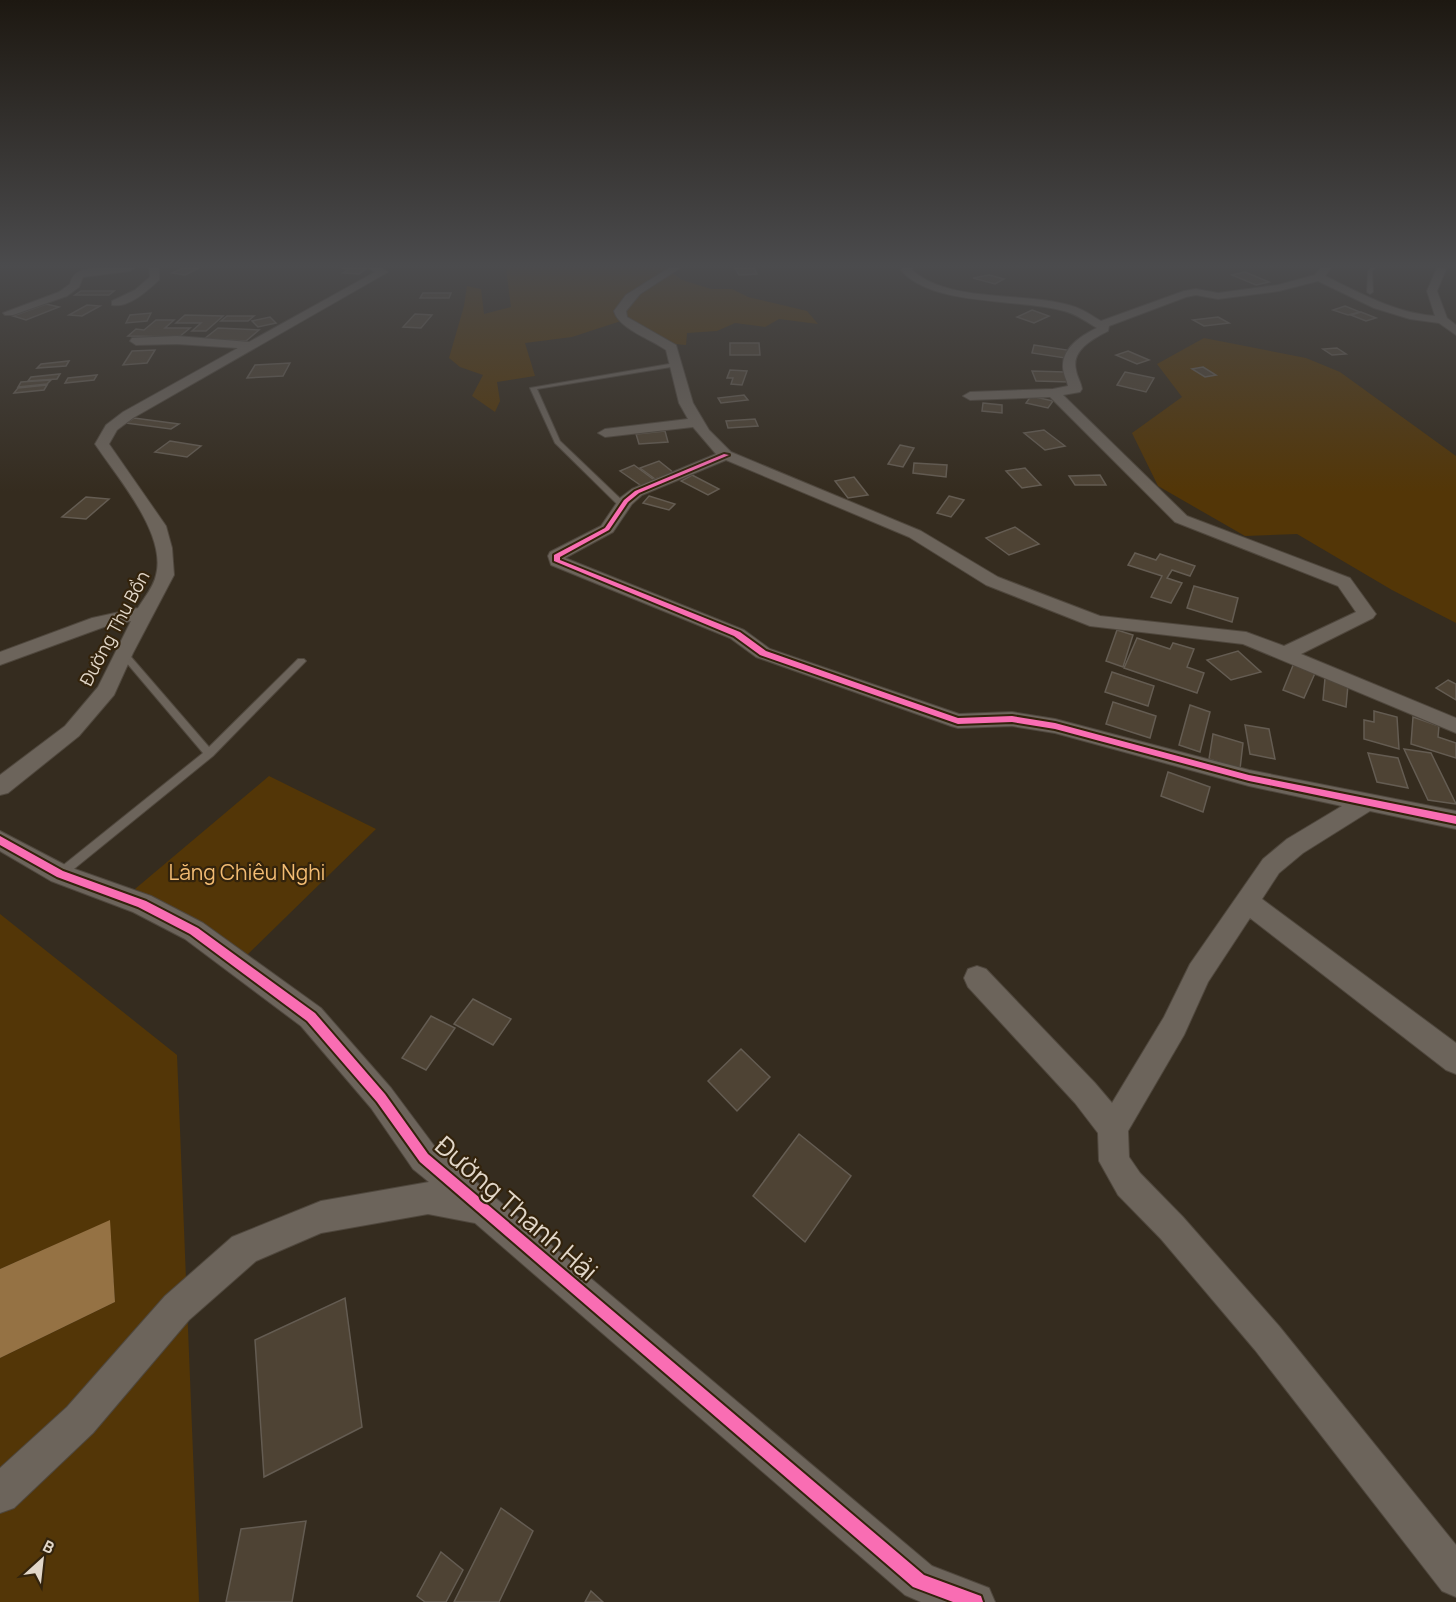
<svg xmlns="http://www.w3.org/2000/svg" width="1456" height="1602" viewBox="0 0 1456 1602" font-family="Manrope,sans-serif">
<rect width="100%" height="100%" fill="#352c1f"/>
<g fill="#533607">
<path d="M506,268h164l-2,2 14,10 29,9h21l16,8 59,14 11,13 -39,-5 -14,8 -30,-4 -18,8 -30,2 -1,12 -22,-2 -43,-22 -49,16 -47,6 10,33 -38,6 3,19 -5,11 -23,-16 11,-21 -23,-8 -11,-9 15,-52 3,-20 14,3 3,25 27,-7z"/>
<path d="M1204,338l102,20 34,14 116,84v167l-64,-33 -95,-56 -52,2 -87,-50 -26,-53 50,-36 -25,-33z"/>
<path d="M269,776l107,53 -130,127 -111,-67z"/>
<path d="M0,914l177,141 22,547h-199v-244l115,-56 -6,-81 -109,48z"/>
</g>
<path fill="#957244" d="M110,1220l5,82 -115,56v-89z"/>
<g fill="#4e4334" stroke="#645c52" stroke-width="1.5">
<path d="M183,268h16l-14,7 -13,-2z"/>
<path d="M341,268h26l-8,6 -16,-1 6,-4z"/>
<path d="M735,268h19l3,6 -18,1z"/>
<path d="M1245,272l24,10 -13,3 -24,-10z"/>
<path d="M989,275l15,4 -9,5 -22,-6z"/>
<path d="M81,291h33l-5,4h-34z"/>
<path d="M423,293h28l-2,5h-29z"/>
<path d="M46,304l13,3 -33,13 -13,-4z"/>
<path d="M87,305l13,1 -18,10 -13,-1z"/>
<path d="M1345,306l15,6 -12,3 -15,-5z"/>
<path d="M1032,310l17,6 -15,7 -17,-6z"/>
<path d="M1361,312l15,6 -10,3 -15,-6z"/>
<path d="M151,313l-4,8 -21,2 4,-8z"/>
<path d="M415,314l17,1 -11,13 -18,-1z"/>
<path d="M185,315l38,1 -17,15h-14l9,-8h-25z"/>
<path d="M227,316h27l-6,5h-27z"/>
<path d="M270,317l6,6 -18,4 -6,-6z"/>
<path d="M1218,317l11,6 -25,3 -11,-6z"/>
<path d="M156,320h18l-9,8h25l-11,9 -51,-1 8,-7 8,1z"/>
<path d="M218,328l41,2 -13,11 -42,-2z"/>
<path d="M730,343h29l1,12h-30z"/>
<path d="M1034,345l33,5 -2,8 -33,-5z"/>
<path d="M1337,348l9,6 -14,1 -9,-6z"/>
<path d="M155,350l-8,13 -24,2 9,-14z"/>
<path d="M1128,351l21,9 -12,4 -21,-9z"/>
<path d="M69,361l-3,5 -29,2 4,-4z"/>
<path d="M290,363l-7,13 -36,2 8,-13z"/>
<path d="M1203,367l13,8 -11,2 -13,-8z"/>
<path d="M730,370l17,1 -5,14 -11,-1 2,-6h-6z"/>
<path d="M1032,371l33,1 4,10 -33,-1z"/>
<path d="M1125,372l29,6 -8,14 -29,-7z"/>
<path d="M60,374l-3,5 -29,2 3,-4z"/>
<path d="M97,375l-3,5 -29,3 3,-5z"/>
<path d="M51,380l-4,4 -29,3 3,-5z"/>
<path d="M47,385l-3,5 -30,3 4,-5z"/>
<path d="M744,395l4,5 -27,3 -3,-5z"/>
<path d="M1031,396l22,5 -5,7 -22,-5z"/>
<path d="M983,403l19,2v8l-20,-2z"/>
<path d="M134,418l45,6 -8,5 -45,-6z"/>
<path d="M755,419l3,7 -30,2 -2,-7z"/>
<path d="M1044,430l21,16 -20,4 -21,-17z"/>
<path d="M665,431l3,11 -29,2 -3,-10z"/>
<path d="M170,441l31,5 -14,11 -32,-5z"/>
<path d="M900,445l14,3 -11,19 -15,-3z"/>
<path d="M659,461l15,12 -19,6 -15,-11z"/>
<path d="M914,463l33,2 -1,12 -33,-4z"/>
<path d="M634,465l23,17 -14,5 -23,-16z"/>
<path d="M1025,468l16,17 -19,3 -16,-17z"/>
<path d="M692,475l27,14 -11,6 -27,-14z"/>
<path d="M1100,475l6,10h-31l-6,-9z"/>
<path d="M854,477l14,18 -20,3 -13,-17z"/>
<path d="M649,496l26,8 -6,6 -26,-7z"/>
<path d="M949,496l15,4 -13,17 -14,-4z"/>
<path d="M86,497l23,2 -23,20 -24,-2z"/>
<path d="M1015,527l24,17 -30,11 -23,-17z"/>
<path d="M1135,553l21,7 4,-6 35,12 -5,10 -18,-6 -5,8 15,5 -11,20 -20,-6 11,-21 -34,-11z"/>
<path d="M1194,586l44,12 -6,24 -45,-14z"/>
<path d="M1117,630l16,5 -10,32 -17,-6z"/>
<path d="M1137,638l33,11 3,-6 21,6 -7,18 17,6 -7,20 -73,-25z"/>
<path d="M1238,651l23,21 -30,8 -24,-20z"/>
<path d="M1294,663l22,8 -12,27 -21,-8z"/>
<path d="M1112,672l42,14 -6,20 -43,-14z"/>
<path d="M1325,678l23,7 -2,22 -23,-7z"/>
<path d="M1448,680l8,4v16l-20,-12z"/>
<path d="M1113,702l43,14 -6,22 -44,-14z"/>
<path d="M1190,705l20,7 -10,40 -21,-7z"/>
<path d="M1374,711l23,6 2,32 -35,-10v-19l10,2z"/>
<path d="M1413,717l26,9 -1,11 18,6v15l-45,-14z"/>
<path d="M1245,725l24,4 6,30 -25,-5z"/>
<path d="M1213,734l30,9 -3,26 -31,-10z"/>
<path d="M1404,749l27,4 25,51 -28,-4z"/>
<path d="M1368,753l30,5 10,30 -31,-6z"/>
<path d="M1168,772l42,15 -7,25 -42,-16z"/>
<path d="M473,999l38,20 -18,26 -39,-21z"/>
<path d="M431,1016l24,12 -29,42 -24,-12z"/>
<path d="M741,1049l29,28 -33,34 -29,-30z"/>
<path d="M799,1134l52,42 -46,66 -52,-46z"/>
<path d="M345,1298l17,129 -98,50 -9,-137z"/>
<path d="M501,1508l32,23 -34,71h-45z"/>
<path d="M306,1521l-14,81h-66l15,-73z"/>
<path d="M441,1552l22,18 -17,32h-21l-8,-6z"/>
<path d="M591,1591l12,11h-18z"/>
</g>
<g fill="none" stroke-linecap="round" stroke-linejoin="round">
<g stroke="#4f473d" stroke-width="2">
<g id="lane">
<path d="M1371,268h4l-3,3 1,21 -3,2 -3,-2 1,-21z"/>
<path d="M675,363l3,2 -1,1 -140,23 23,52 67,64 -7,2 -65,-64 -25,-55z"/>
<path d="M123,650l3,1 83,96 89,-88h6l2,2 -93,95 -149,121 -4,2 -4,-2 -2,-3 2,-3 147,-118 -83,-98v-4z"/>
</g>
</g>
<g stroke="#4f473d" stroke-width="2">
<g id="street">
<path d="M108,268h27l-5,3 -47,6 -4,10 -12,9 -54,19h-8l-2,-2 56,-21 11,-8c4,-18 23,-15 38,-16z"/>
<path d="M149,268h10v12c-12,11 -30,28 -47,25v-4l23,-11 15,-13z"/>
<path d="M368,268h13l7,4 -255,146 -16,12 -8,14 57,82 6,22 2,27 -41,78 -19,42 -35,41 -71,57 -8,2v-20l65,-49 33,-39 33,-66 -27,6 -104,38v-13l92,-34 46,-10c6,-10 16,-22 18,-33 11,-41 -39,-98 -61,-131l11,-19 17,-13 115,-64 -61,-4 -41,1 -6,-4 2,-3 45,-2 72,6 126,-70z"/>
<path d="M669,268h11l-40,26 -14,17 1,6 49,28 17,58 16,27 22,22 190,79 77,46 102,39 146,16 38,14 72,-34 -18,-26 -163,-64 -125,-125 -80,3 -7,-4 7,-4 83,-3 15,-3c-1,-6 -5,-12 -5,-19 -1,-19 19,-32 34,-39 -10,-6 -21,-14 -33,-17 -45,-13 -132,-4 -163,-41l2,-2h10l-1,2c38,34 113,21 160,36 11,3 20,10 29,15l83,-30 12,-2 22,4 60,-8 37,-10 6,-7h10l-6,8c35,17 70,37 110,40l-8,-25 10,-23 9,1 -9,22 10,27 9,7v10l-17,-12 -29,-4 -36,-11 -56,-27 -39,10 -61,8 -22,-4 -10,2 -77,29 -1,5c-15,8 -37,19 -32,39 1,7 5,12 6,19l-2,3 -17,3 124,121 163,62 26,36 -3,4 -72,36 155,64v15l-213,-89 -153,-18 -104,-41 -77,-48 -183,-77 -84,35 -10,9 -19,28 -48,26 179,72 26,19 189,65 53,-2 43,7 194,51 207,41v18l-86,-18 -67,42 -24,20 -17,26 194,144v31l-10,-4 -196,-152 -42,64 -24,53 -56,96 1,26 11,16 43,44 96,109 177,219v52l-14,-6 -187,-241 -94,-111 -43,-44 -19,-34 -1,-28 -23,-30 -107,-116 -4,-9 4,-9 9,-3 9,3 109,114 17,20 52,-86 26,-53 73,-105 24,-20 55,-33 -93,-20 -194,-53 -43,-7 -54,2 -7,-2 -195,-69 -26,-19 -179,-73 -3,-9 2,-4 51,-26 19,-28 12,-9 84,-35 -23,-27 -88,10 -7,-4 7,-4 83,-10 -9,-16 -13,-53c-15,-11 -47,-21 -52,-39l12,-16z"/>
<path d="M0,831l69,36 82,29 52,27 118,85 70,80 44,59 497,419 57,22 6,14h-74l-16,-7 -430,-372 -47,-9 -107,19 -65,28 -67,59 -96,113 -79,75 -14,5v-45l67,-61 98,-111 67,-59 89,-36 108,-19 -16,-13 -42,-61 -70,-82 -116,-87 -52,-27 -82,-31 -51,-30z"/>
</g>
</g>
<use href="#lane" fill="#6c645b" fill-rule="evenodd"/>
<use href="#street" fill="#6c645b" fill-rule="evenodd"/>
<g stroke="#33230c" stroke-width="4">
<g id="cycleway">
<path d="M724,454l5,1 -90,38 -11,9 -19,28 -49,27v3l180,72 26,19 192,67 54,-2 43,7 194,52 207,41v8l-207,-43 -194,-52 -43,-7 -54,2 -198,-69 -26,-19 -180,-75v-6l51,-27 19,-28 11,-9z"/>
<path d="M0,836l63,35 83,30 52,27 117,85 70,81 43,60 496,421 57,21 2,6h-30l-40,-15 -493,-425 -43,-60 -70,-81 -117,-87 -52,-27 -81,-30 -57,-32z"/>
</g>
</g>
<use href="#cycleway" fill="#f96db3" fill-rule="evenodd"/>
</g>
<linearGradient id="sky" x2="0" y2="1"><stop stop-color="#1d1811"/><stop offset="0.54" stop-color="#4b4b4d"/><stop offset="1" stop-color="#4b4b4d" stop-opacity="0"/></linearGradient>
<rect width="1456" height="492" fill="url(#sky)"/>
<g text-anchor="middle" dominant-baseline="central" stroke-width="4.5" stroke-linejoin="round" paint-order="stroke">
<g font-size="18" fill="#e2d7c9" stroke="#33230c">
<text transform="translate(114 628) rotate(-62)">Đường Thu Bồn</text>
</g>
<g font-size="21" fill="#f3bc73" stroke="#33230c">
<text x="247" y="872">Lăng Chiêu Nghi</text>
</g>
<g font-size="26" fill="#e2d7c9" stroke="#33230c">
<text transform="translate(517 1208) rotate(41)">Đường Thanh Hải</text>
</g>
</g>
<g transform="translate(42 1560) rotate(27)" stroke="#33230c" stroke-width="4.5" paint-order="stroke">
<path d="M0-4.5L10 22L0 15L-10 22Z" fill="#e2d7c9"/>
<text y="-9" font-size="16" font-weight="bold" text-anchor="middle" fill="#e2d7c9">B</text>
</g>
</svg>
